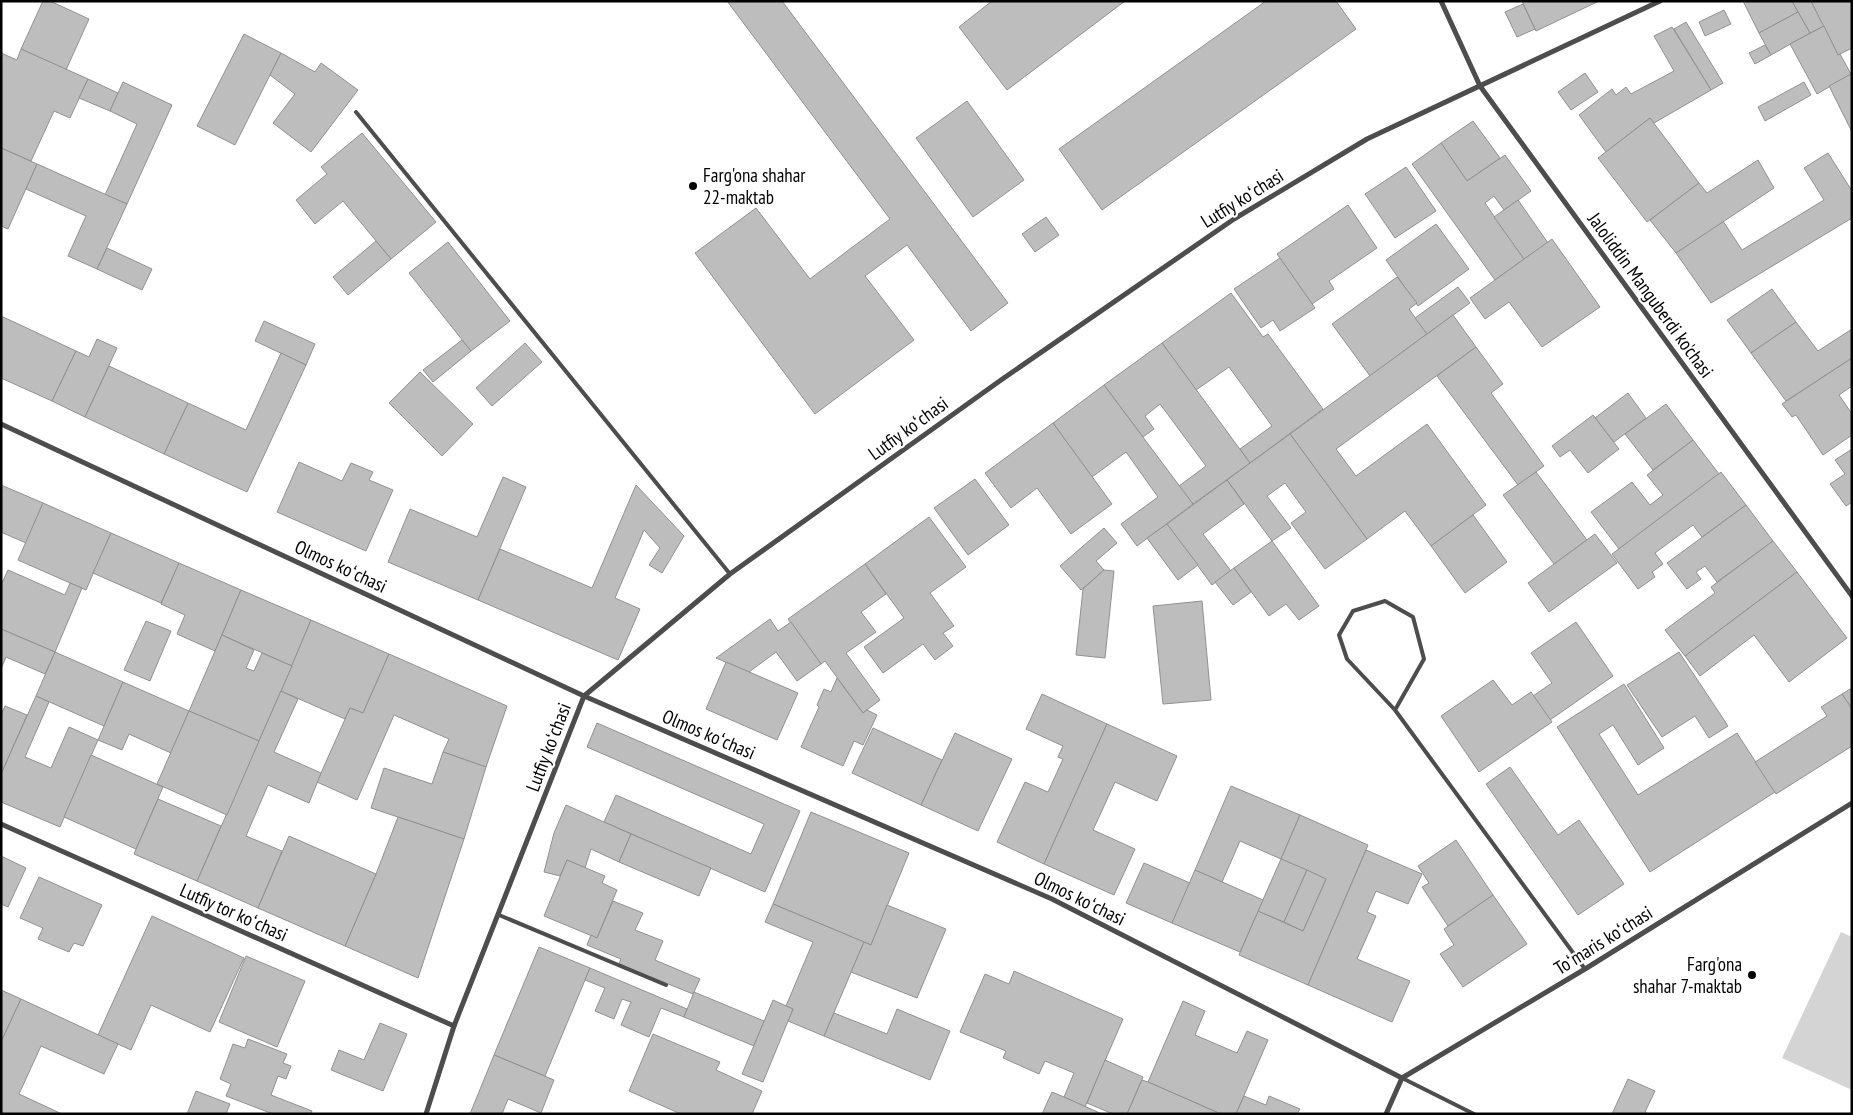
<svg xmlns="http://www.w3.org/2000/svg" width="1853" height="1115" viewBox="0 0 1853 1115" font-family="'PT Sans Narrow',sans-serif">
<rect width="100%" height="100%" fill="#fff"/>
<path fill="#d4d4d4" d="M1841,932l11,5v153l-70,-32z"/>
<g fill="#bdbdbd" stroke="#919191">
<path d="M43,1h7l39,18 -23,51 -45,-21z"/>
<path d="M727,1h55l226,302 -37,28 -64,-86 -42,31 49,64 -99,74 -120,-161 61,-45 54,71 80,-60z"/>
<path d="M992,1h133l-118,89 -48,-63z"/>
<path d="M1266,1h70l20,28 -254,181 -43,-61z"/>
<path d="M1522,1h77l-63,30z"/>
<path d="M1743,1h49l6,11 -39,21z"/>
<path d="M1792,1h19l13,25 -14,7z"/>
<path d="M1811,1h41v47l-14,7z"/>
<path d="M1523,4l12,25 -18,8 -12,-25z"/>
<path d="M1724,10l7,14 -26,12 -6,-14z"/>
<path d="M1798,12l12,21 -39,22 -12,-22z"/>
<path d="M1686,22l37,61 -12,7 -37,-61z"/>
<path d="M1824,26l14,29 2,-1 11,20 -34,20 -27,-50z"/>
<path d="M1672,27l39,63 -57,33 -4,-5 -44,34 -27,-37 33,-26 4,6 10,-8 5,7 43,-23 -20,-35z"/>
<path d="M244,34l37,19 -46,92 -38,-19z"/>
<path d="M1765,45l6,10 -16,9 -6,-11z"/>
<path d="M21,49l67,30 -18,39 -16,-7 -23,50 -30,-13v-95l16,7z"/>
<path d="M281,53l34,19 6,-9 37,27 -47,62 -38,-29 22,-29 -25,-19z"/>
<path d="M1585,73l13,19 -27,18 -13,-18z"/>
<path d="M1851,74l1,2v56l-23,-46z"/>
<path d="M88,79l30,14 -8,18 -31,-13z"/>
<path d="M123,82l49,23 -45,99 -22,-9 32,-71 -27,-13z"/>
<path d="M1804,82l7,13 -46,26 -7,-14z"/>
<path d="M967,101l57,79 -51,37 -57,-79z"/>
<path d="M1650,118l49,65 -52,39 -49,-64z"/>
<path d="M1473,121l27,37 -33,23 -26,-38z"/>
<path d="M362,133l74,89 -45,37 -48,-58 -28,23 -19,-24 31,-26 -6,-7z"/>
<path d="M1441,143l26,38 38,-26 26,36 -27,19 -10,-14 -9,7 39,56 -29,21 -83,-116z"/>
<path d="M1,148l36,16 -29,65 -7,-3z"/>
<path d="M1828,153l24,38v27l-141,85 -35,-50 47,-32 19,29 82,-50 -20,-32z"/>
<path d="M1758,160l16,28 -98,65 -26,-33 49,-37 8,10z"/>
<path d="M37,164l90,40 -30,65 -29,-13 18,-40 -60,-27z"/>
<path d="M1406,167l30,44 -41,27 -30,-44z"/>
<path d="M1518,200l30,43 -24,16 -30,-42z"/>
<path d="M1348,205l29,43 -48,33 5,8 -22,15 -35,-50z"/>
<path d="M1046,217l13,18 -24,17 -13,-18z"/>
<path d="M1436,224l33,45 -51,37 -32,-46z"/>
<path d="M1552,239l48,68 -58,40 -33,-45 -24,17 -15,-21z"/>
<path d="M376,241l15,18 -43,36 -15,-18z"/>
<path d="M448,242l62,79 -39,30 -62,-78z"/>
<path d="M107,248l45,21 -10,21 -45,-21z"/>
<path d="M1280,258l35,50 -35,23 -7,-11 -12,8 -27,-39z"/>
<path d="M1397,277l20,26 -8,6 18,25 -57,42 -38,-52z"/>
<path d="M1458,287l12,16 -43,31 -12,-16z"/>
<path d="M1772,289l24,33 -45,31 -24,-33z"/>
<path d="M1231,293l32,44 5,-3 55,75 -73,54 -10,-14 32,-23 -43,-59 -33,23 -34,-47z"/>
<path d="M1453,315l23,32 -140,102 20,27 71,-52 59,81 -55,41 -26,-35 -38,28 -77,-105z"/>
<path d="M1,316l75,35 -24,50 -51,-23z"/>
<path d="M264,321l51,23 -9,21 -51,-24z"/>
<path d="M1796,322l22,29 34,-22v29l-66,43 -35,-48z"/>
<path d="M97,339l20,9 -32,69 -33,-16 24,-50 13,6z"/>
<path d="M462,340l9,11 -38,31 -10,-12z"/>
<path d="M525,343l17,19 -50,44 -16,-18z"/>
<path d="M1162,343l88,120 -57,41 -14,-18 27,-20 -46,-62 -15,12 9,13 -11,8 -39,-52z"/>
<path d="M1476,347l27,37 -12,9 53,73 -26,19 -81,-109z"/>
<path d="M281,353l25,12 -59,127 -83,-38 24,-51 58,27z"/>
<path d="M1852,358v28l-13,9 13,19v21l-29,20 -27,-40 -4,2 -10,-13z"/>
<path d="M109,366l79,37 -24,51 -79,-37z"/>
<path d="M420,372l53,52 -31,32 -53,-53z"/>
<path d="M1104,385l89,119 -56,42 -16,-22 37,-27 -32,-45 -34,25 -39,-54z"/>
<path d="M1628,393l18,25 -32,24 -19,-24z"/>
<path d="M1666,404l27,36 -40,30 -28,-36z"/>
<path d="M1593,415l26,34 -31,24 -18,-23 -10,7 -8,-11z"/>
<path d="M1053,423l59,81 -41,30 -34,-46 -26,20 -26,-35z"/>
<path d="M1290,434l77,105 -42,30 -34,-46 15,-11 -21,-29 -18,13 24,32 -19,13 -45,-61z"/>
<path d="M1693,440l26,34 -100,75 -28,-37 41,-30 18,23 13,-10 -16,-20z"/>
<path d="M1852,449v53l-6,4 -16,-22 15,-10 -10,-14z"/>
<path d="M299,462l43,19 9,-18 22,9 -4,8 24,10 -27,61 -89,-39z"/>
<path d="M1536,472l51,68 -33,24 -51,-69z"/>
<path d="M1721,472l25,33 -44,32 -9,-12 -38,28 8,11 -11,8 3,5 -17,12 -26,-35z"/>
<path d="M503,477l23,10 -48,113 -90,-38 22,-53 67,28z"/>
<path d="M975,479l34,46 -41,30 -34,-47z"/>
<path d="M1227,480l17,24 -41,30 28,37 -19,14 -45,-61z"/>
<path d="M1,485l42,18 -17,40 -25,-11z"/>
<path d="M636,485l48,51 -22,37 -13,-8 11,-17 -16,-18 -29,68 25,11 -22,51 -140,-60 22,-51 92,39z"/>
<path d="M43,503l68,30 -25,57 -68,-30z"/>
<path d="M1746,505l27,36 -56,41 -12,-16 -9,6 5,7 -14,10 -20,-26z"/>
<path d="M1473,515l34,47 -42,31 -34,-47z"/>
<path d="M929,517l37,50 -36,26 24,33 -11,7 10,13 -18,14 -12,-16 -40,29 -19,-26 40,-29 -39,-54z"/>
<path d="M1167,524l31,41 -20,15 -31,-42z"/>
<path d="M1104,528l13,15 -21,18 8,9 -23,20 -21,-24z"/>
<path d="M111,533l68,30 -18,40 -68,-30z"/>
<path d="M1595,534l22,29 -68,49 -21,-29z"/>
<path d="M1272,541l47,65 -20,14 -13,-16 -17,12 -35,-48z"/>
<path d="M1773,541l24,31 -112,84 -20,-26 50,-37 -4,-6z"/>
<path d="M179,563l62,27 -26,61 -38,-17 8,-19 -24,-11z"/>
<path d="M865,564l21,30 -25,18 15,20 -30,21 34,47 -17,13 -38,-52 -4,3 -33,-45z"/>
<path d="M1234,568l17,24 -18,13 -18,-23z"/>
<path d="M8,570l57,25 5,-12 12,5 -27,64 -54,-23v-44z"/>
<path d="M1104,570l10,1 -9,87 -29,-3 7,-66z"/>
<path d="M1797,572l50,66 -58,44 -35,-47 -54,41 -15,-20z"/>
<path d="M241,590l70,30 -19,46 -70,-31z"/>
<path d="M1202,601l9,99 -48,4 -10,-98z"/>
<path d="M770,619l8,12 13,-9 30,42 -24,17 -21,-29 -27,20 -33,-14z"/>
<path d="M311,620l78,34 -26,59 -13,-5 -5,11 -64,-28z"/>
<path d="M146,621l25,10 -21,50 -26,-11z"/>
<path d="M1576,622l37,54 -63,44 -17,-24 19,-13 -21,-30z"/>
<path d="M1,629l54,23 -10,22 -39,-17 -5,12z"/>
<path d="M222,635l32,15 -8,18 8,3 8,-18 30,13 -33,75 -70,-30z"/>
<path d="M55,652l68,30 -19,44 -68,-30z"/>
<path d="M1679,652l49,74 -19,12 -14,-22 -33,21 -35,-52z"/>
<path d="M389,654l118,52 -21,61 -43,-15 6,-13 -55,-24 -37,85 -40,-18 33,-74 13,5z"/>
<path d="M726,662l72,31 -21,47 -71,-31z"/>
<path d="M837,678l26,35 4,-3 10,5 -14,30 -9,-4 -11,25 -42,-19 18,-40 -2,-2 7,-16 7,3z"/>
<path d="M1493,680l19,25 19,-13 21,30 -73,50 -38,-56z"/>
<path d="M123,682l66,29 -18,42 -42,-19 -7,16 -24,-10z"/>
<path d="M1624,684l40,64 -26,17 -25,-40 -14,9 39,61 99,-62 38,59 -125,80 -93,-145z"/>
<path d="M1852,688v21l-10,-15z"/>
<path d="M281,691l17,8 -24,53 47,21 -12,30 -41,-18 -22,51 36,15 -24,57 -61,-27z"/>
<path d="M1042,694l65,30 -63,140 -47,-22 28,-60 23,10 15,-33 -5,-2 5,-11 -37,-17z"/>
<path d="M1842,694l10,15v37l-76,48 -21,-32 72,-46 -6,-9z"/>
<path d="M36,696l13,6 -24,55 26,11 18,-41 29,13 -38,87 -59,-25v-28z"/>
<path d="M5,706l22,9 -26,59v-59z"/>
<path d="M189,711l70,30 -32,74 -70,-31z"/>
<path d="M597,723l203,88 -35,81 -161,-70 12,-27 135,59 13,-30 -177,-77z"/>
<path d="M1107,724l70,32 -20,45 -42,-19 -22,48 42,19 -21,46 -70,-31z"/>
<path d="M873,728l69,32 -21,45 -69,-32z"/>
<path d="M955,733l57,26 -34,72 -57,-26z"/>
<path d="M443,752l43,15 -22,72 -93,-31 13,-40 48,16z"/>
<path d="M91,755l72,32 -27,62 -72,-32z"/>
<path d="M1510,767l48,68 21,-15 45,64 -46,31 -92,-131z"/>
<path d="M1231,786l69,29 -19,44 -41,-18 -18,41 -27,-12z"/>
<path d="M158,799l63,27 -24,55 -63,-27z"/>
<path d="M566,805l65,29 -12,28 -28,-13 -6,19 -18,-8 -7,16 -16,-4 10,-39z"/>
<path d="M811,812l98,41 -38,92 -98,-41z"/>
<path d="M1300,815l68,30 -60,140 -69,-30 19,-44 45,20 23,-52 -45,-20z"/>
<path d="M398,817l66,22 -46,139 -73,-32 31,-72z"/>
<path d="M631,834l80,34 -12,28 -80,-34z"/>
<path d="M289,836l87,38 -31,72 -87,-38z"/>
<path d="M1456,840l37,55 -45,31 -26,-39 7,-4 -11,-17z"/>
<path d="M1366,850l56,24 -14,30 -32,-13 -9,21 9,4 -19,43 53,22 -18,41 -84,-37z"/>
<path d="M1,856l25,12 -18,39 -7,-3z"/>
<path d="M1281,859l26,11 -23,52 -26,-11z"/>
<path d="M567,860l38,16 -3,7 15,7 -20,48 -53,-22z"/>
<path d="M1144,863l46,20 -18,40 -46,-20z"/>
<path d="M1195,870l68,30 -23,52 -68,-29z"/>
<path d="M1307,870l19,9 -23,52 -19,-9z"/>
<path d="M39,877l63,28 -19,41 -9,-3 -5,9 -31,-13 5,-11 -23,-10z"/>
<path d="M1493,895l34,49 -64,43 -23,-33 14,-9 -10,-16z"/>
<path d="M613,901l30,12 -8,17 28,11 -8,19 45,19 -7,15 -74,-30 2,-5 -34,-14 4,-10 6,3z"/>
<path d="M773,904l91,38 -40,94 -36,-15 5,-12 -7,-3 27,-64 -48,-20z"/>
<path d="M887,905l59,24 -29,69 -66,-26 13,-30 7,3z"/>
<path d="M152,916l92,42 -34,74 -59,-27 -20,45 -33,-15z"/>
<path d="M539,947l51,21 -45,108 -51,-21z"/>
<path d="M246,956l59,25 -28,66 -58,-25z"/>
<path d="M590,968l97,41 -3,8 -23,-9 -12,29 -28,-12 10,-23 -9,-3 -8,20 -19,-8 10,-23 -20,-8z"/>
<path d="M1014,971l109,48 -38,88 -21,-10 10,-24 -29,-12 -6,13 -36,-16 3,-7 -46,-19 25,-58 24,10z"/>
<path d="M1,990l20,9 -20,43z"/>
<path d="M694,992l70,29 -10,25 -70,-29z"/>
<path d="M21,999l97,45 -14,30 -63,-28 -22,48 43,20h-61v-72z"/>
<path d="M773,1000l20,9 -30,73 -21,-8z"/>
<path d="M1183,1001l22,10 -10,24 42,18 10,-22 21,9 -32,74h-15l-73,-32z"/>
<path d="M897,1009l53,22 -20,49 -106,-44 10,-23 53,21z"/>
<path d="M380,1023l27,11 -24,57 -52,-21 8,-20 25,10z"/>
<path d="M653,1034l67,28 -4,8 46,21 -10,23h-71l-52,-23z"/>
<path d="M248,1039l39,15 -4,9 8,3 -5,13 -8,-3 -7,19 41,16 -1,3h-38l-47,-18 5,-12 -11,-5 13,-35 12,4z"/>
<path d="M494,1055l60,25 -13,33 -33,-14 -6,15h-32z"/>
<path d="M1105,1060l38,17 -16,37h-14l-26,-11z"/>
<path d="M1628,1079l27,12 -10,21 3,2h-36z"/>
<path d="M1142,1080l6,2 73,32h-94z"/>
<path d="M196,1091l34,13 -4,10h-39z"/>
<path d="M1052,1092l12,5 38,17h-60z"/>
<path d="M1244,1096l22,9 3,-9 31,13 -3,5h-61z"/>
</g>
<g fill="none" stroke-linecap="round" stroke-linejoin="round">
<g stroke="#4d4d4d" stroke-width="4">
<path d="M356,112l374,462"/>
<path d="M1395,710l29,-51 -11,-42 -28,-16 -32,10 -14,24 8,24 48,51 190,259"/>
<path d="M499,915l167,70"/>
<path d="M1402,1078l72,36"/>
</g>
<g stroke="#4d4d4d" stroke-width="5">
<path d="M1441,1l39,85 372,510"/>
<path d="M1,424l583,272 468,203 350,179"/>
<path d="M1,824l453,202"/>
<path d="M426,1114l28,-88 130,-330 146,-122 271,-194 233,-161 133,-80 293,-138"/>
<path d="M1386,1114l16,-36 183,-109 267,-166"/>
</g>
</g>
<g fill="#000" stroke="#fff" stroke-width="2">
<circle cx="693" cy="186" r="5"/>
<circle cx="1752" cy="975" r="5"/>
</g>
<g text-anchor="middle" dominant-baseline="central" stroke-width="4.5" stroke-linejoin="round" paint-order="stroke">
<g font-size="19" fill="#000" stroke="#fff" text-anchor="start">
<text x="703" y="175">Farg'ona shahar<tspan x="703" dy="22">22-maktab</tspan></text>
<text x="1742" y="964" text-anchor="end">Farg'ona<tspan x="1742" dy="22">shahar 7-maktab</tspan></text>
</g>
<g font-size="19" fill="#000" stroke="#fff">
<text transform="translate(1242 198) rotate(-32)">Lutfiy koʻchasi</text>
<text transform="translate(1651 295) rotate(54)">Jaloliddin Manguberdi ko'chasi</text>
<text transform="translate(908 428) rotate(-36)">Lutfiy koʻchasi</text>
<text transform="translate(341 566) rotate(25)">Olmos koʻchasi</text>
<text transform="translate(709 734) rotate(23)">Olmos koʻchasi</text>
<text transform="translate(548 747) rotate(-69)">Lutfiy koʻchasi</text>
<text transform="translate(1080 898) rotate(26)">Olmos koʻchasi</text>
<text transform="translate(234 912) rotate(24)">Lutfiy tor koʻchasi</text>
<text transform="translate(1603 940) rotate(-32)">Toʻmaris koʻchasi</text>
</g>
</g>
<rect width="1853" height="1115" fill="none" stroke="#000000" stroke-width="5"/>
</svg>
